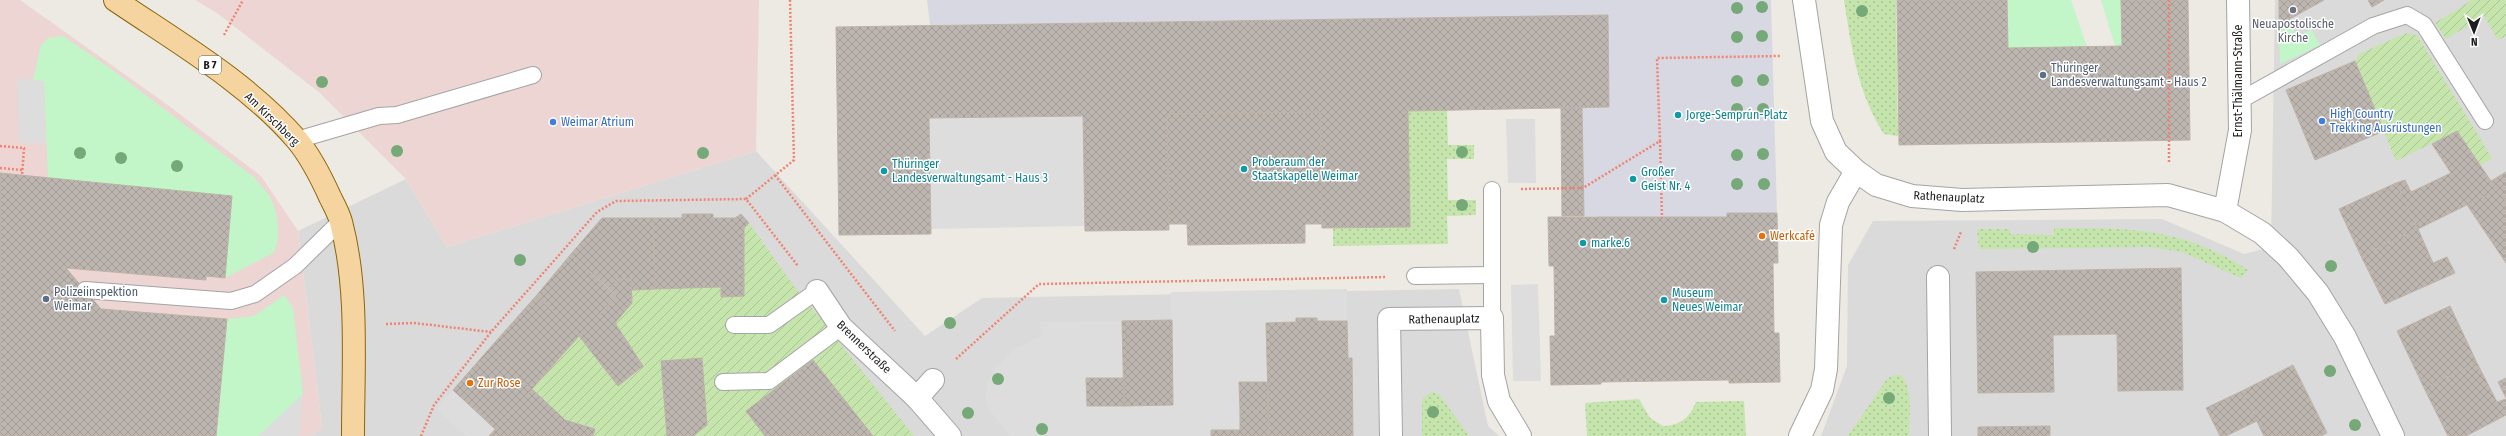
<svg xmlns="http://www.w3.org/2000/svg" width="2506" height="436" viewBox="0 0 2506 436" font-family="'Fira Sans Condensed',sans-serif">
<defs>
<pattern id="grass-dots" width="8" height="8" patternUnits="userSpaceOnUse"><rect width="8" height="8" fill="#c5e5ac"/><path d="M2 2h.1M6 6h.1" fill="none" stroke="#a9c494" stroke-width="1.8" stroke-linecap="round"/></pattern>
<pattern id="garden-furrows" width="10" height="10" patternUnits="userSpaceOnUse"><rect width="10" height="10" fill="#c5e5ac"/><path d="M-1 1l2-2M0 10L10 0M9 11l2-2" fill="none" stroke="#a9c494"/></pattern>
<pattern id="building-cross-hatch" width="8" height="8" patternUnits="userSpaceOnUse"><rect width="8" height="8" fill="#bdb6b0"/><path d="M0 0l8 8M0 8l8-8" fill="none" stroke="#a29c97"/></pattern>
</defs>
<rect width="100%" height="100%" fill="#edeae3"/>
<g fill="#dbdada">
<path d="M2275,0h231v436h-685l26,-70 1,-101 25,-44 289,-2 82,35 27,-7z"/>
<path d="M756,151l169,185 57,-38 477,-9 29,137 11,10h-1187l10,-9 -24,-196 108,-52 41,68z"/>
</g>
<g fill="#edd5d3">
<path d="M0,0h20l145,103 96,73 37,55 24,196 -10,9h-312z"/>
<path d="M195,0h564l-3,151 -309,96 -41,-68 -86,-86 -103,-80z"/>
</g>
<g fill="url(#grass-dots)">
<path d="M1844,0h52l2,136 -14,-2c-26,-39 -33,-88 -40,-134z"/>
<path d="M1447,110l1,35h26v14h-27l1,41h28v15l-29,1 1,28 -115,2v-18l76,-1 -1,-116z"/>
<path d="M2054,228c76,0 128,-1 194,42l-7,8 -59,-26 -32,-5 -171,2 -2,-20h33v5l44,1z"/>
<path d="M1894,375h7c13,15 8,43 8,61h-61l39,-57z"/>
<path d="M1432,392l7,2 30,42h-47v-32l1,-6z"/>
<path d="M1639,399l11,19 13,8c17,0 27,-9 33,-24l48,-1 2,35h-159l-2,-33z"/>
</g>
<g fill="#c2f5c8">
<path d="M2007,0h64l16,47 -79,1z"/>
<path d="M2101,0h20l1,46h-7z"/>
<path d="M2288,21l10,16 13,-8 9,16 -40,19 -1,-39z"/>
<path d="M63,36l47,32 145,110c5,7 14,15 17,23 6,15 10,39 1,52l-48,25 -177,-100 -4,-97 -11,-1 8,-35 7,-7z"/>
<path d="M284,295l9,13 10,86 -44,42h-43l11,-117 27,-3z"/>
</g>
<g fill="url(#garden-furrows)">
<path d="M2472,0h34v36l-8,4 -14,-24 -38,23 -11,-16z"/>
<path d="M2406,33l11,2 75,123 -11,7 -24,-34 -61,30 -41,-100 4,-7z"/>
<path d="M749,223l42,59 123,154h-321l2,-8 -30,-8 -33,-31 47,-53 39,50 25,-20 -28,-43 17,-20v-13l89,-3 1,10 22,-1v-68z"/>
</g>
<g fill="#ddd">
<path d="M17,78l27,3 2,62h-27z"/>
<path d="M1083,116l2,110 -154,3 -2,-111z"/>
<path d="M1506,119h29l1,64h-28z"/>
<path d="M1538,284l3,97h-28l-2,-96z"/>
<path d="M1347,289v32h-30v-3h-21v4l-30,1 2,59h-29l1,48h-29v6h-200l-22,-26 -4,-10 2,-16 8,-16 20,-19 26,-13 -1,-14 82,-1 2,57h-38l1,28 86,-1 -2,-113z"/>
<path d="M453,390l42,39 -6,7h-23l-30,-27z"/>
<path d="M303,394l-4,42h-40z"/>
</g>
<path fill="#d8d8e3" d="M927,0h844l6,213h-50v4l-129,1v-2h-14l-2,-108 27,-1 -1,-92 -678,10z"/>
<g fill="url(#building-cross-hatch)" stroke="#beb2a7">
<path d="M1897,0h110l1,48 114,-2 -1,-46h67l2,140 -291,5z"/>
<path d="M2279,0h45l-45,25z"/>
<path d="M2368,0h16l-12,7z"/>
<path d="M1608,15l1,92 -201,4 2,116 -88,1 -2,-116 -153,2 2,116 -84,1 -2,-115 -154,2 2,116 -92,1 -3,-208z"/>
<path d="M2355,61l29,70 -69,29 -29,-70z"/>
<path d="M1561,108h21l2,108h-22z"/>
<path d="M1320,112l2,112h-17v19l-117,2 -1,-21h-18l-2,-110z"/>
<path d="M2457,131l40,59 -79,39 -22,-46 9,-3 6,12 40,-19 -19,-29z"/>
<path d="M2506,172v30l-15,-21z"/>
<path d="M0,173l232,23 -7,82 -19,-2v4l-140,-12 35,41 126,10 -11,117h-216z"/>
<path d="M2396,183l22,46 -57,27 -22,-47z"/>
<path d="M2497,190l9,12v61l-39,-58z"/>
<path d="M1727,213h50l1,50h-5l1,70h5l1,49 -51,1v-3l-128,2v2l-50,1 -1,-49h5l-1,-70h-5l-1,-49h179z"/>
<path d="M682,214h31v4h22l6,-4 8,9 -5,5v68l-23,1v-10l-66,2 -2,-71h29z"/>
<path d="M602,218h51l2,71 -23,1 -1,-11h-14l-7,10 -39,-35z"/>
<path d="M2418,229l15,34 14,-6 8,16 -70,31 -24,-48z"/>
<path d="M571,254l45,42 -37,40 -43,-40z"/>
<path d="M2181,268l2,122 -65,1 -1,-57 -64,1 1,57 -76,1 -2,-121z"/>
<path d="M617,279h14l1,24 -17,20 28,43 -25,20 -39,-50 37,-40 -6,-7z"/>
<path d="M536,296l43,40 -47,53 -43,-40z"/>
<path d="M2450,306l27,57 -53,25 -27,-57z"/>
<path d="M1296,318h21v3h30l1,37h4l1,78h-84l-3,-113 30,-1z"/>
<path d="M1172,320l1,85 -49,1 -2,-85z"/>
<path d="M489,349l43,40 -37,40 -42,-39z"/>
<path d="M702,358l5,67 -14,11h-26l-6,-75z"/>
<path d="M813,360l60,76h-108l-19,-25z"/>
<path d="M2477,363l20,39 9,-3v16l-40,21h-18l-24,-48z"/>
<path d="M2293,365l34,68 -6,3h-57l-22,-45z"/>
<path d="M1086,378h38v28h-37z"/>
<path d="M2506,378v20l-8,-16z"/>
<path d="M1239,382h29v28h-28z"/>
<path d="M532,389l33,31 -5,16h-71z"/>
<path d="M2242,391l15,30 -31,15h-6l-14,-28z"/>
<path d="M1240,410h28l1,26h-58v-6h29z"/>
<path d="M565,420l30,9 -2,7h-33z"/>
<path d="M2050,426v10h-72v-9z"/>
</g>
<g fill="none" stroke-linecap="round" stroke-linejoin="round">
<g stroke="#a4a4a4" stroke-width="18">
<g id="service">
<path d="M2239,101l134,-75 34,-11 17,10 61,96"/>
<path d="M297,140l82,-24 18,-1 136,-40"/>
<path d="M1415,276l76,-1"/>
<path d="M85,290l146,11 24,-7 40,-28 46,-45"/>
<path d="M1492,318v-128"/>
<path d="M734,325h35l48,-34"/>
<path d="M723,382l46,-1 72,-54"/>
</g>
</g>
<g stroke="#a4a4a4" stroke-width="24">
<g id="minor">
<path d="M2225,211l15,-81 -2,-130"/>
<path d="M1938,277l2,159"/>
<path d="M817,291l24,36 76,71 33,38"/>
<path d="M917,398l16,-18"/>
<path d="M1391,436l-2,-117 103,-1 1,57 6,26 21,35"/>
<path d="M1800,436l22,-46 4,-21 5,-144 7,-23 18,-31"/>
</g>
</g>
<g stroke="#a4a4a4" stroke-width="24">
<path id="tertiary" d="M1804,0l18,121 14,31 20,19 20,14 36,11 50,4 206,-5 57,16 37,22 26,24 30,36 27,44 48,99"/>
</g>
<g stroke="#8b660a" stroke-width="24">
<path id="primary" d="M115,0c62,42 133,83 182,140 14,17 24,37 33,57 4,8 9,17 11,25 18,67 12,145 12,214"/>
</g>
<g stroke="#f08371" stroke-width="2.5" stroke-dasharray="2 2" stroke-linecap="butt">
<path d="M2169,0v164"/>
<path d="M224,35l19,-35"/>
<path d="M1660,141l2,77"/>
<path d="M0,146l24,2 -2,28"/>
<path d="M0,168l22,2"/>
<path d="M775,175l120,156"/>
<path d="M1521,189l62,-1 77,-47 -3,-83 124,-2"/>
<path d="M746,199l48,-39 -4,-160"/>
<path d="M1954,249l7,-17"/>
<path d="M386,324l28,-1 77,9"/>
<path d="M956,359l83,-75 348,-7"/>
<path d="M421,436l13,-31 57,-73 106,-120 19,-11 130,-2 52,67"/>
</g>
<use href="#service" stroke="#fff" stroke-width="16"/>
<use href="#minor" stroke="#fff" stroke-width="22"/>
<use href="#tertiary" stroke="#fff" stroke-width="22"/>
<use href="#primary" stroke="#f5d4a0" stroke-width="22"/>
</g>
<g fill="#75a977">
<circle cx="1762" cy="7" r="6"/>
<circle cx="1737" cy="8" r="6"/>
<circle cx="1862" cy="11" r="6"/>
<circle cx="1762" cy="36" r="6"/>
<circle cx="1737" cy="37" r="6"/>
<circle cx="1763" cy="80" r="6"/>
<circle cx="1737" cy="81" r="6"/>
<circle cx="322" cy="82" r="6"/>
<circle cx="1737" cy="109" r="6"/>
<circle cx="1763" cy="109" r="6"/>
<circle cx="397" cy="151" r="6"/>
<circle cx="1462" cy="152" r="6"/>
<circle cx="80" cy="153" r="6"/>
<circle cx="703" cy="153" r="6"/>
<circle cx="1763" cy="154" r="6"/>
<circle cx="1737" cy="155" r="6"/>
<circle cx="121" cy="158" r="6"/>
<circle cx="177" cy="166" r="6"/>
<circle cx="1737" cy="184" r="6"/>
<circle cx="1764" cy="184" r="6"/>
<circle cx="1462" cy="205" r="6"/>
<circle cx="2033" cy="247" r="6"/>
<circle cx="520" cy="260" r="6"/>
<circle cx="2331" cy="266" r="6"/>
<circle cx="950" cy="323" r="6"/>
<circle cx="2330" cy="371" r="6"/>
<circle cx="998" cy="379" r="6"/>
<circle cx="1889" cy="398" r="6"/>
<circle cx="1433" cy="412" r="6"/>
<circle cx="968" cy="413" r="6"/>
<circle cx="2355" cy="425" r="6"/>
<circle cx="1042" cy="429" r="6"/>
</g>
<circle fill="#6b7280" stroke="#fff" stroke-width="1.5" cx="2293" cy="10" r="4"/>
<g fill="#5c6f8a" stroke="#fff" stroke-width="1.5">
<circle cx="2043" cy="75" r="4"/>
<circle cx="46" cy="299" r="4"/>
</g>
<g fill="#0f9aa8" stroke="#fff" stroke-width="1.5">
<circle cx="1678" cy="115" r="4"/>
<circle cx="1244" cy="169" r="4"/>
<circle cx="884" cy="171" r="4"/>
<circle cx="1633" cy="179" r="4"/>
<circle cx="1583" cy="243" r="4"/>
<circle cx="1664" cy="300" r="4"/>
</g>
<g fill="#3f7fe0" stroke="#fff" stroke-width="1.5">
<circle cx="2322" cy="121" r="4"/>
<circle cx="553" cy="122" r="4"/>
</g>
<g fill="#e8710a" stroke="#fff" stroke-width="1.5">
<circle cx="1762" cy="236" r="4"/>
<circle cx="470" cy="383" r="4"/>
</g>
<g text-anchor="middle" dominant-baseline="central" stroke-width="3" stroke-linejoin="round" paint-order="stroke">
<rect fill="#fff" stroke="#616161" stroke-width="1" x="199" y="56" width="22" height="18" rx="3"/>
<g font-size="11" font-weight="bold" fill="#1d1d1d">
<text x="210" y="65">B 7</text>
</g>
<g font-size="12" fill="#5b616d" stroke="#fff">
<text x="2293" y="24">Neuapostolische<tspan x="2293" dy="14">Kirche</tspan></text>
</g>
<g font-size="12" fill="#4e5e75" stroke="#fff" text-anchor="start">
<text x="2051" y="68">Thüringer<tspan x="2051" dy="14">Landesverwaltungsamt - Haus 2</tspan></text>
<text x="54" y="292">Polizeiinspektion<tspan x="54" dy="14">Weimar</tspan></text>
</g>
<g font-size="12" fill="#1d1d1d" stroke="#fff">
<text transform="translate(2238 81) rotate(-90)">Ernst-Thälmann-Straße</text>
<text transform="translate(272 119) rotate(44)">Am Kirschberg</text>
<text transform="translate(1949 197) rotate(3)">Rathenauplatz</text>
<text transform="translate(1444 319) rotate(-1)">Rathenauplatz</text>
<text transform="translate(864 347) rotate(44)">Brennerstraße</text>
</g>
<g font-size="12" fill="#366cbe" stroke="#fff" text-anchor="start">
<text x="2330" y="114">High Country<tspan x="2330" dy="14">Trekking Ausrüstungen</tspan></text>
<text x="561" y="122">Weimar Atrium</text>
</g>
<g font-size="12" fill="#0d838f" stroke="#fff" text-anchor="start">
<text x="1686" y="115">Jorge-Semprún-Platz</text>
<text x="1252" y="162">Proberaum der<tspan x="1252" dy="14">Staatskapelle Weimar</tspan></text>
<text x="892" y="164">Thüringer<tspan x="892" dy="14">Landesverwaltungsamt - Haus 3</tspan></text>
<text x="1641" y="172">Großer<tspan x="1641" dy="14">Geist Nr. 4</tspan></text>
<text x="1591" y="243">marke.6</text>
<text x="1672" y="293">Museum<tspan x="1672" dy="14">Neues Weimar</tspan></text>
</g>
<g font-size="12" fill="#c56008" stroke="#fff" text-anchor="start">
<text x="1770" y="236">Werkcafé</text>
<text x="478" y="383">Zur Rose</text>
</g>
</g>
<g transform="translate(2474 32) rotate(179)" stroke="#ffffff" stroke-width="3" paint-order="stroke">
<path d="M0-3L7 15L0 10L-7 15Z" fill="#1d1d1d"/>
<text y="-6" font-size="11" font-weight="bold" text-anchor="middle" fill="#1d1d1d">N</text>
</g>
</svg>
